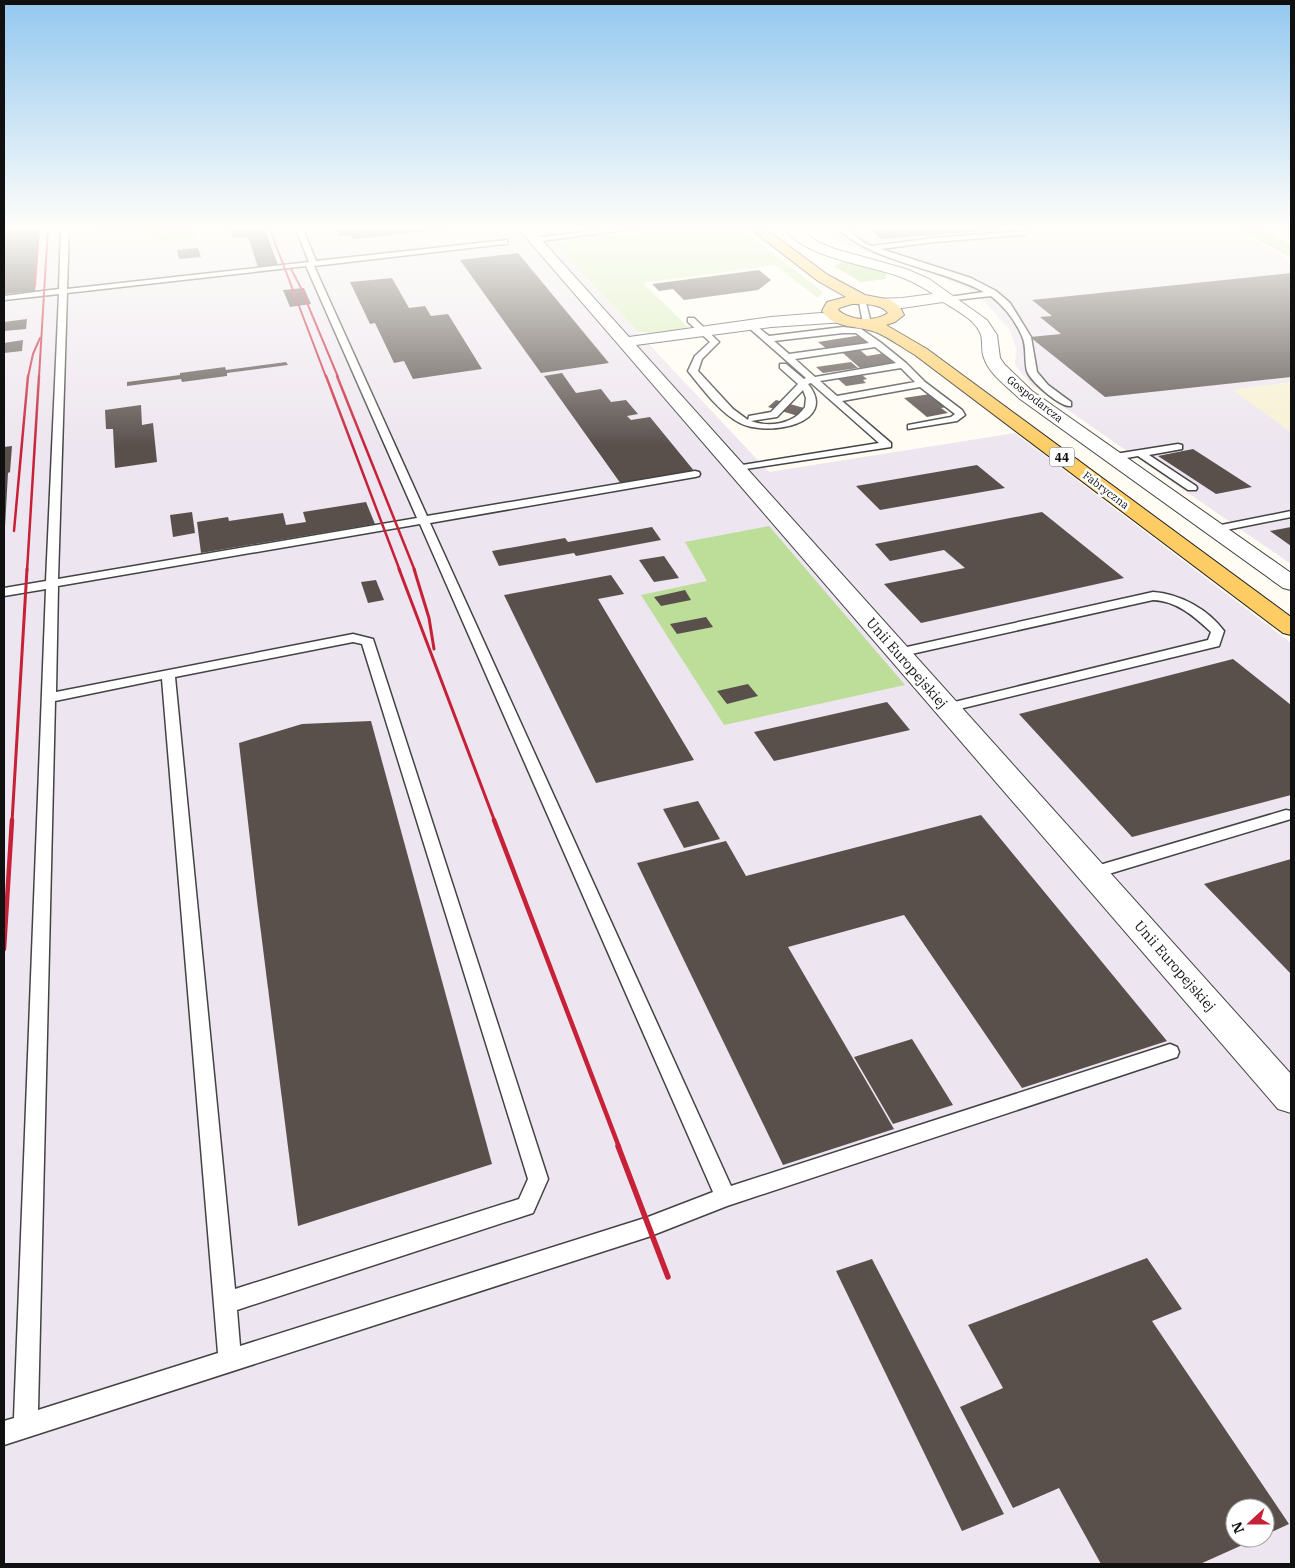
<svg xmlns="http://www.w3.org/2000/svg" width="1295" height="1568" viewBox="0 0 1295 1568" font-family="'IBM Plex Serif',serif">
<rect width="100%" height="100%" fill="#fffcf3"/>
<g fill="#ede5ef" fill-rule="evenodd">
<path d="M4,227h676l-126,16 215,229 246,-39 276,210v921h-1287zM1235,1508h30v30h-30z"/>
<path d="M821,227h410l60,34v121l-57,8 57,42v132l-261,-180 -15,-19 1,-17 -7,-19 -26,-29 -16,-11 -29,-13 -100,-34z"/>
</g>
<path fill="#f7f0d1" d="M1291,382v50l-58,-42z"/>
<path fill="#d8ecba" d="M680,227h59l84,65 -5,6 -43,-33 -132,18 46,45 -38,5 -13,-1 -84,-89z"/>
<g fill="#bdde99">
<path d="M90,227h103l3,11 -37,3 -18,-9 -50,1z"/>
<path d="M1234,227h29l28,18v13z"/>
<path d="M845,261l40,11 1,7 -25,3 -27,-16z"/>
<path d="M769,526l136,159 -181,40 -83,-130 66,-14 -22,-39z"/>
</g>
<g fill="#59504c">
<path d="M4,227h36l-5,64 -31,3z"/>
<path d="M229,227h35l14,38 -20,2 -10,-30 -15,1z"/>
<path d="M334,227h115v2l-96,10 -2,-4 -12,1z"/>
<path d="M867,227h141l2,2 -129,10z"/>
<path d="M198,248l3,9 -22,2 -2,-9z"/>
<path d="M518,253l91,110 -68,10 -81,-113z"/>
<path d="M759,270l12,10 -13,10 -74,10 -11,-11 -14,2 -7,-7z"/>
<path d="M1291,273v104l-186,20 -75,-60 31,-3 -21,-17 12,-1 -20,-16z"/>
<path d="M392,278l17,30 16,-2 6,10 17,-2 34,55 -69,10 -9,-18 -10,2 -19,-40 -5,1 -20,-42z"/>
<path d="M304,288l7,16 -21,3 -7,-17z"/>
<path d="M27,319l-1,10 -22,2v-9z"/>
<path d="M862,335l9,7 -17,3 13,11 18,-3 12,9 -37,6 -24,-21 -9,2 -9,-7z"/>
<path d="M23,340l-1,11 -18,2v-10z"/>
<path d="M286,362l2,3 -61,8v3l-45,6 -1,-3 -54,7v-4l53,-7v-2l45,-6 1,3z"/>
<path d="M851,362l7,6 -35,5 -7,-6z"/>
<path d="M562,373l14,20 25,-4 10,13 15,-2 12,14 -11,2 4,4 19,-3 45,55 -74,12 -77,-108z"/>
<path d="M862,375l5,4 -4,1 3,3 -20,3 -8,-7z"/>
<path d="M930,394l17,13 -6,1 7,5 -21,4 -23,-19z"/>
<path d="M776,400l28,8 -6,8 -30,-9z"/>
<path d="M141,405l1,20 11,-2 4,39 -42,6 -2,-39h-7l-1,-19z"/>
<path d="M12,446l-2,26 -2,1 -3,54h-1v-80z"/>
<path d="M1193,449l59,38 -36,7 -58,-38z"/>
<path d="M977,465l28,23 -125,22 -24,-24z"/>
<path d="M366,502l9,22 -174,29 -4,-31 31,-5 1,4 54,-8 3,12 20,-3 -3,-10z"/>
<path d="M192,512l3,21 -22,4 -3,-22z"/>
<path d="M1042,512l82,66 -203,45 -37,-39 81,-16 -21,-18 -54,11 -15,-17z"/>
<path d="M652,527l9,13 -85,16 -2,-3 -75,13 -7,-15 73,-13 3,4z"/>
<path d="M1291,527v19l-21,-15z"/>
<path d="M664,556l15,22 -25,4 -15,-22z"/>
<path d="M611,575l13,19 -26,5 96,161 -98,23 -92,-188z"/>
<path d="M376,580l8,20 -16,3 -7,-21z"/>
<path d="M685,590l6,10 -30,6 -7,-9z"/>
<path d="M706,617l7,10 -36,7 -7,-10z"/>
<path d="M1233,659l58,46v90l-159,42 -113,-123z"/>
<path d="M748,684l10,12 -31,8 -10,-13z"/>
<path d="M887,702l23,28 -136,31 -20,-29z"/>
<path d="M371,721l121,443 -194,62 -41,-325 -18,-158 63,-19z"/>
<path d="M698,801l22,38 -36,9 -21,-39z"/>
<path d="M981,815l186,226 -145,47 -118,-173 -116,32 106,182 -111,36 -146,-302 89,-22 20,35z"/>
<path d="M1291,859v115l-87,-90z"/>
<path d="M912,1039l41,66 -60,19 -39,-67z"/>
<path d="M1147,1258l35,51 -30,12 137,203 -24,11v-27h-30v30h23l-58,26h-99l-42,-76 -46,20 -53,-101 43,-19 -35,-63z"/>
<path d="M872,1259l132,255 -42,17 -126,-260z"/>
</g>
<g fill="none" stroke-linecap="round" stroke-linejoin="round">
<g stroke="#434343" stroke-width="3">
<g id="lane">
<path d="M61,227h8l-2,62 242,-27 -14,-35h7l14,34 191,-21v4h-3l-190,22 113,250 268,-45 4,1 1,2 -1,2 -4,1 -265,46 301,663 439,-142 7,3 2,5 -2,5 -450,149 -79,31 -644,208v-24l10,-3 32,-829 -42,7v-8l42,-7 13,-287 -55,6v-4l55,-7zM306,266l111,252 -359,61 9,-286zM420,524l293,668 -65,25 -408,129 -3,-36 296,-97 15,-34 -175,-540 -20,-5 -297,58 2,-106zM353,642l9,2 166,535 -9,20 -284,90 -60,-612zM162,679l56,674 -180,57 17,-709z"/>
<path d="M622,227h24l-112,15 -4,-2 4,-2z"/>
<path d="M836,227c15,0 22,15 36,19l62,-8 91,-7v4h-3l-88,7 -53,7 90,29 25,13 14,12 21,34 6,35 11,13 23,17v4c-10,2 -41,-25 -44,-35 -3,-11 0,-25 -5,-35 -7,-16 -18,-30 -31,-40l-45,5 -1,-2 4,-2 35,-5c-46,-25 -111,-29 -148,-65z"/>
<path d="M858,297l7,2 6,24 -1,2 -7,-2z"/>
<path d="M688,318h6l25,24 -17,17 -4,12 35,38 15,11 1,-4 22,-4 27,-28 -18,-16v-4h6l18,15 2,-1 -58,-51 -1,-2 4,-3 18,14 74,-9 18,2 19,13 26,21 19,19 37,28 3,5 -8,6 -49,8v-4l43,-8 4,-3 -35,-27 -78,14 49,42v4l-159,24 -1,-2 5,-3 143,-23 -68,-60 -3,1c32,40 -41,53 -68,39 -20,-10 -38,-35 -52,-52l7,-15 15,-14 -22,-20zM843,333h13l13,10 -80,11 -15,-13zM875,347l21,16 -81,14 -20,-18zM901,368l14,14 -78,14 -17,-15zM803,390l3,8 -1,9c-11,17 -36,21 -54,14l26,-4z"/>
<path d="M1178,444l4,1v4l-33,6 47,31 1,2 -1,2h-8l-50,-34 -23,4 -5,-3 5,-3z"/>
<path d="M1291,511v6l-75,15 -6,-3 6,-3z"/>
<path d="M1153,592c27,2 55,17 71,39l-5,15 -272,66 -5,-1 -2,-3 2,-3 266,-65 3,-8c-17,-16 -34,-31 -58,-32l-255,57 -7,-4 7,-4z"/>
<path d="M1286,810l5,1v8l-199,60 -6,-2 -2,-4 2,-4z"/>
</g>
</g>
<g stroke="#434343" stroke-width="2">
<g id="street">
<path d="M517,227h13l99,110 142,-20 50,-4 24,3 3,3 -3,3 -74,5 -135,18 655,729v39l-13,-4z"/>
<path d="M782,227h15l23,16 15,6 71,20 23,10 58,41 10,15 3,23 5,7 27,26 259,182v17l-8,-2 -263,-189c-12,-12 -31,-25 -36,-41 -3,-7 -1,-16 -3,-23 -5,-15 -25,-25 -38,-33l-41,6 -26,-3 -2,-3 2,-3 26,-1 31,-4c-12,-8 -25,-15 -38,-19 -36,-12 -88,-17 -113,-48z"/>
</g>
</g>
<g stroke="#212121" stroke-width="2">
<path id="primary" d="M748,227h15l65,48 37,20 26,5 9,7 4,8 -9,7 -9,3 41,24 364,268v18l-8,-2 -368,-278c-12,-7 -24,-16 -37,-22 -18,-8 -43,-3 -56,-22l5,-9 19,-5 -28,-16zM852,304c12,0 28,-1 36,9 -13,9 -38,8 -50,-3l1,-2z"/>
</g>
<use href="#lane" fill="#fff" fill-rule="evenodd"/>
<use href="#street" fill="#fff" fill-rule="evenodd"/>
<use href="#primary" fill="#fdcc65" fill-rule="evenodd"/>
<g stroke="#c72137" stroke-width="2">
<path d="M269,227l57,150"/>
<path d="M291,269l9,17 38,91"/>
<path d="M35,286l4,-59"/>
<path d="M28,377l5,-23 7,-16"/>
<path d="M39,377l9,-150"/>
</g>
<g stroke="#c72137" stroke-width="2.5">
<path d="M326,376l74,195"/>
<path d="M337,376l78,195"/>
<path d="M14,531l14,-155"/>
<path d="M27,571l12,-195"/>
</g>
<g stroke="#c72137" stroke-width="3">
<path d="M399,569l96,253"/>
<path d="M414,569l15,49 5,31"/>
<path d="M12,822l15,-253"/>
</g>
<g stroke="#c72137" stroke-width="4.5">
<path d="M494,820l125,327"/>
<path d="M4,949l8,-129"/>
</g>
<path stroke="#c72137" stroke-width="5.5" d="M618,1146l50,131"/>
</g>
<linearGradient id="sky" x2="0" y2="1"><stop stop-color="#93c8ef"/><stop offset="0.51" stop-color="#fffefa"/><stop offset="1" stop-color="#fffefa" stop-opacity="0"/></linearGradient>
<rect width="1295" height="447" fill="url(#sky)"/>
<g text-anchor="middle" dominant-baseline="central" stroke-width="5" stroke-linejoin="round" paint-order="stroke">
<g font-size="11" fill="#101010" stroke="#fff">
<text transform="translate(1035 399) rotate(38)">Gospodarcza</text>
<text transform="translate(1106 490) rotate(37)">Fabryczna</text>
</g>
<rect fill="#fff" stroke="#585858" stroke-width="1" x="1049.5" y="447.5" width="25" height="19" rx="4"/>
<g font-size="12" font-weight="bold" fill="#101010">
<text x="1062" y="457">44</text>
</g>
<g font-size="14" fill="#101010" stroke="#fff">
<text transform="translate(907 663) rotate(49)">Unii Europejskiej</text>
<text transform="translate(1175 966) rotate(49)">Unii Europejskiej</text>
</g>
</g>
<rect width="1295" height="1568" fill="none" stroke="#101010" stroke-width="10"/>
<g transform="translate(1250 1523) rotate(249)"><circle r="24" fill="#ffffff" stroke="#9f9f9f"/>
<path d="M0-4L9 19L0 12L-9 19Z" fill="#c72137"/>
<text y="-8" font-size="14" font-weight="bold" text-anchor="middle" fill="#101010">N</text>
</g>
</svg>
